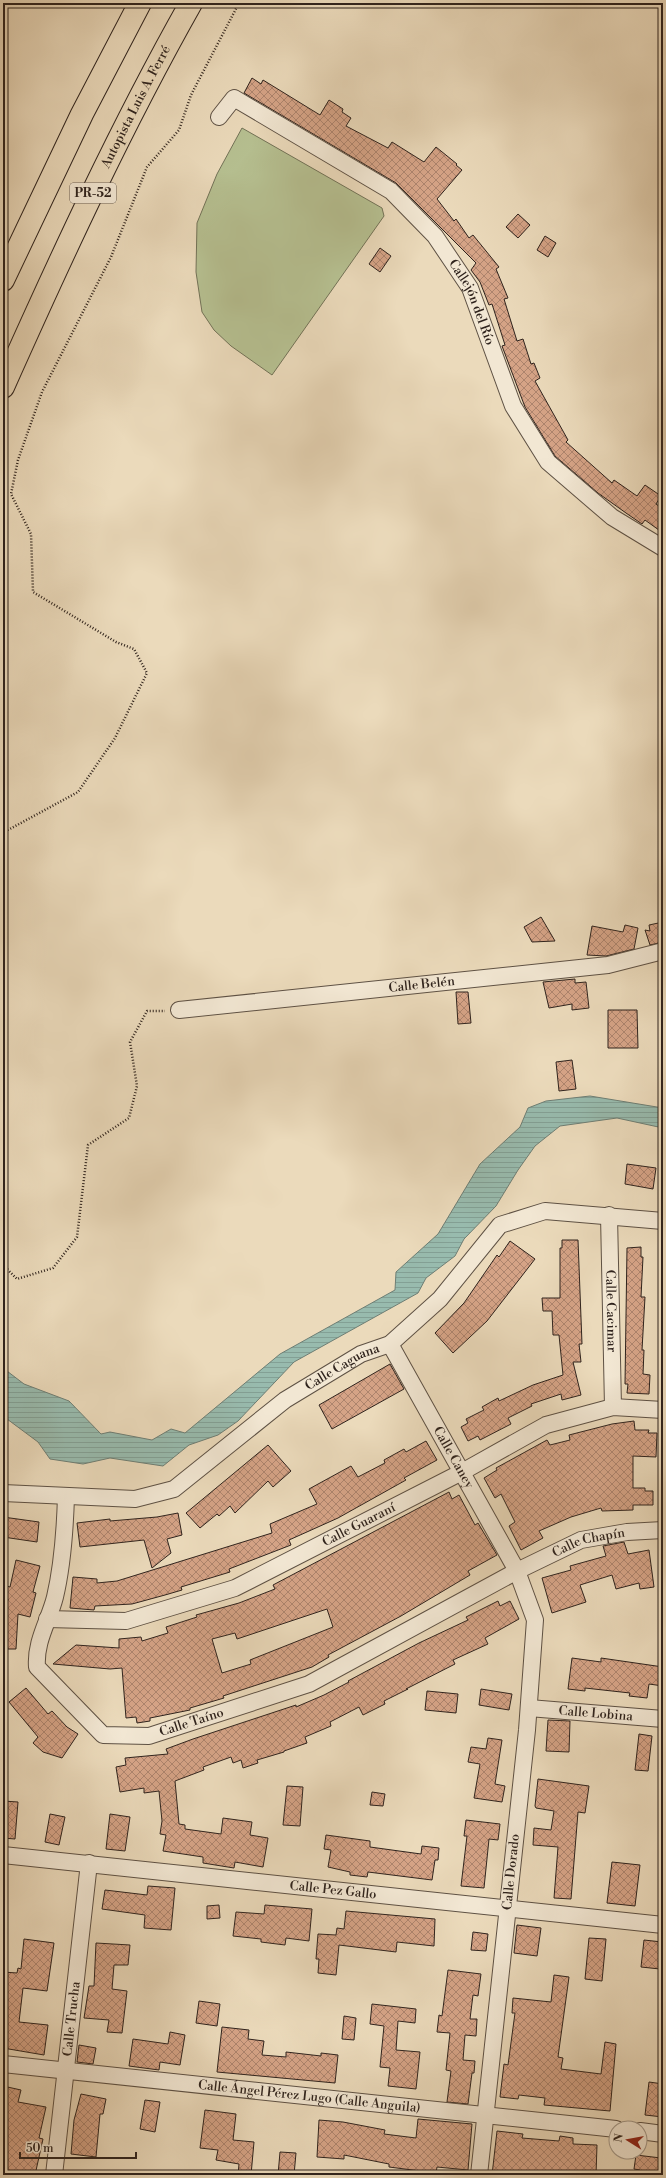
<svg xmlns="http://www.w3.org/2000/svg" width="666" height="2178" viewBox="0 0 666 2178" font-family="'Libre Bodoni',serif">
<defs>
<pattern id="water-rules" width="6" height="5" patternUnits="userSpaceOnUse"><rect width="6" height="5" fill="#98bbae"/><path d="M0 2.5h6" fill="none" stroke="#83a095"/></pattern>
<pattern id="building-cross-hatch" width="8" height="8" patternUnits="userSpaceOnUse"><rect width="8" height="8" fill="#d5a386"/><path d="M0 0l8 8M0 8l8-8" fill="none" stroke="#ad846d"/></pattern>
</defs>
<rect width="100%" height="100%" fill="#ebdabb"/>
<filter id="stains"><feTurbulence type="fractalNoise" baseFrequency=".005" numOctaves="4"/><feColorMatrix values="0 0 0 0 .2 0 0 0 0 .09 0 0 0 0 .02 0 0 0 .5 -.17"/></filter>
<radialGradient id="worn" r=".72"><stop offset=".6" stop-color="#630" stop-opacity="0"/><stop offset="1" stop-color="#630" stop-opacity=".3"/></radialGradient>
<path fill="#b6c091" stroke="#727257" d="M242,128l140,80 2,8 -112,159 -41,-29 -17,-16 -12,-18 -6,-40 1,-49 20,-49z"/>
<path fill="url(#water-rules)" stroke="#6e7e74" d="M590,1096l73,12v20l-46,-10 -57,8 -25,20 -17,24 -22,36 -32,33 -9,17 -29,22 -8,15 -124,69 -56,59 -20,14 -29,10 -26,21 -53,-8 -27,6 -33,-5 -12,-17 -35,-26v-48l21,16 45,17 32,33 9,-2 42,8 19,-11 14,4 95,-79 115,-64 1,-18 42,-38 42,-70 40,-37 8,-19 18,-7z"/>
<g fill="url(#building-cross-hatch)" stroke="#2f231d" fill-rule="evenodd">
<path d="M252,78l9,6 2,-4 57,35 9,-15 14,9 -1,3 9,6 -5,8 42,22 4,-6 32,20 12,-15 21,17 -1,1 6,5 -25,29 17,22 2,-2 13,19 4,-3 26,32 -3,2 12,29 -4,1 13,42 6,-2 8,25 3,-1 6,15 -5,3 33,59 -2,2 46,41 2,-3 23,16 8,-11 16,11 -5,8 7,5v24l-18,-13 -3,4 -16,-11 -28,-20 -43,-37 -30,-49 -23,-61 3,-1 -13,-41 -3,1 -9,-23 -9,-12 5,-7 -80,-80 -152,-90z"/>
<path d="M518,214l12,11 -12,13 -12,-11z"/>
<path d="M545,236l11,7 -8,14 -11,-7z"/>
<path d="M380,248l11,8 -11,16 -11,-8z"/>
<path d="M541,917l14,24 -23,1 -8,-15z"/>
<path d="M663,922v20l-13,3 -5,-15 5,1 -1,-6z"/>
<path d="M625,925l13,3 -4,21 -28,7 -19,-1 5,-29 31,6z"/>
<path d="M575,979v4l11,-1 3,26 -17,2v-6l-23,4 -6,-26z"/>
<path d="M456,992h12l3,31 -13,1z"/>
<path d="M608,1010h29l1,38h-30z"/>
<path d="M572,1060l4,29 -17,2 -3,-29z"/>
<path d="M627,1164l29,4 -3,21 -28,-5z"/>
<path d="M562,1240h16l4,104h-3l2,18h-8l8,33 -19,5 -1,-6 -30,10 1,2 -24,12 3,6 -31,16 -2,-4 -10,5 -7,-14 7,-4 -2,-4 18,-9 -2,-3 16,-9 1,3 34,-16 30,-10 -4,-40h-6l-1,-24h-9l-1,-13h18v-50h2z"/>
<path d="M510,1241l25,18 -48,62 -34,32 -18,-20 29,-30 33,-48 2,2z"/>
<path d="M641,1247v10h2l-2,40h4l-3,53h2l-1,24 7,1 -1,19 -22,-1 1,-9h-3l2,-136z"/>
<path d="M390,1364l14,25 -72,40 -13,-24z"/>
<path d="M634,1421l1,9h14l-1,3h9l-1,24 -23,-1v32h12v3h8v14h-20v5l-31,1 -1,-3 -30,9 -32,14 4,7 -22,12 -12,-24 6,-4 -14,-28 -6,4 -11,-20 13,-8 -1,-2 51,-28 3,5 20,-5 -1,-5 43,-11z"/>
<path d="M426,1441l11,19 -33,18 2,2 -68,38 -49,22 2,5 -62,24 1,3 -49,15 1,3 -17,5 -33,9 -37,2 -1,4 -24,-2 3,-31 24,2v4l20,-2 155,-48 -2,-9 47,-20 -8,-15 42,-23 7,11 27,-14 -1,-3 20,-11 2,3z"/>
<path d="M268,1445l23,26 -18,16 -5,-6 -33,32 -5,-7 -11,10 -2,-2 -17,14 -14,-15z"/>
<path d="M449,1492l3,7 7,-4 16,30 3,-2 19,32 -29,16 2,4 -69,41 -73,39 1,2 -17,10 -89,29 1,2 -34,10v2l-40,8v3l-13,2 -1,-6 -10,1 -4,-50 -12,1 -57,-5 23,-19 43,3v-9l22,-2 1,4 26,-8 -2,-6 31,-10 -1,-2 43,-12 36,-14 -2,-4zM327,1609l6,18 -83,33 1,4 -29,9 -10,-34 23,-6 2,6z"/>
<path d="M178,1513l4,22 -15,4 4,14 -19,15 -8,-28 -64,7 -3,-24 33,-4v2l47,-4z"/>
<path d="M3,1517l36,5 -2,20 -34,-5z"/>
<path d="M624,1542l4,12 21,-4 5,37 -14,2 -1,-6 -23,6 -4,-14 -32,10 6,17 -34,11 -10,-35 29,-8 -1,-4 36,-10 -3,-10z"/>
<path d="M16,1560l24,6 -7,26 3,1 -6,24 -12,-3 -2,35h-13v-29l5,-21 -5,-1v-13l7,2z"/>
<path d="M498,1601l2,5 10,-5 9,18 -34,19 3,6 -35,16 2,4 -49,25h2l-24,12 1,3 -22,11 -4,-8 -29,15 1,4 -26,11 2,6 -23,8v1l-27,8 1,3 -15,5 -2,-8 -8,3 -2,-6 -28,10 1,3 -29,11 4,43 6,1v4l36,5 2,-16 29,4 -2,13 18,3 -5,29 -28,-5 -1,6 -31,-5v-6l-40,-6 3,-16 -6,-1 2,-13 -3,-30 -15,2v-5l-24,4 -4,-25 10,-2 -1,-7 43,-4 -2,-5 27,-10 103,-34v2l28,-12 25,-13 -1,-1 71,-38 49,-23 -2,-3z"/>
<path d="M572,1658l29,4v-4l62,9v19l-14,-2 -2,14 -18,-2 1,-3 -45,-5v3l-17,-2z"/>
<path d="M26,1688l22,26 4,-3 15,16 11,7 -16,24 -19,-6 -10,-9 5,-6 -29,-35z"/>
<path d="M481,1689l31,5 -3,16 -30,-5z"/>
<path d="M427,1691l31,3 -2,19 -31,-3z"/>
<path d="M548,1720l22,1 -1,31 -23,-1z"/>
<path d="M639,1734l13,2 -4,35 -13,-1z"/>
<path d="M488,1738l14,2 -7,44 10,2 -3,16 -28,-4 6,-34 -12,-2 3,-15 15,2z"/>
<path d="M538,1779l51,7 -4,27 -7,-1 -7,87 -17,-1 4,-51 -25,-2 1,-17 17,2 3,-19 -18,-3 -1,-2z"/>
<path d="M287,1786l16,1 -3,39 -17,-1z"/>
<path d="M372,1792l13,2 -2,12 -13,-1z"/>
<path d="M3,1801l15,1 -3,37 -12,-1z"/>
<path d="M50,1814l15,3 -6,28 -14,-3z"/>
<path d="M110,1814l20,3 -5,34 -19,-2z"/>
<path d="M466,1820l34,4 -2,16 -9,-1 -5,49 -23,-2 6,-50h-3z"/>
<path d="M326,1835l44,6v6l51,7 1,-8 17,2 -1,12h-3l-3,20 -64,-8 -1,5 -17,-2v-3l-22,-5 3,-17 -7,-1z"/>
<path d="M612,1862l28,3 -5,41 -28,-3z"/>
<path d="M148,1886l27,2 -4,42 -27,-2 1,-13 -43,-6 3,-19 42,5z"/>
<path d="M219,1905l1,13 -13,1v-13z"/>
<path d="M265,1905l47,4 -3,32 -23,-3 -1,7 -24,-3v-3l-28,-3 3,-24 28,2z"/>
<path d="M346,1911l89,8 -1,27 -37,-4 -1,10 -57,-7 -3,30 -18,-2 1,-14h-3l2,-25 18,1 1,-7 7,1z"/>
<path d="M517,1925l24,3 -4,28 -23,-3z"/>
<path d="M473,1932l15,2 -2,17 -15,-1z"/>
<path d="M589,1938l17,1 -4,42 -17,-2z"/>
<path d="M24,1939l30,4 -7,48 -24,-3 -4,34 29,3 -4,30 -41,-7v-76l14,1 1,-5 3,1z"/>
<path d="M644,1940l18,2 -2,27 -19,-2z"/>
<path d="M96,1943l34,2 -2,20h-14l-2,24 15,2 -5,42 -15,-1 2,-12 -25,-2 5,-32h5z"/>
<path d="M448,1970l33,4 -3,22 -5,-1 -3,24h7l-1,17 -11,-1 -2,25 12,1 -1,12h-2l-4,31 -21,-2 4,-31 -5,-1 4,-37 -13,-1 2,-17 3,1z"/>
<path d="M554,1975l15,2 -11,80 5,1 -2,11 40,5 4,-32 11,2 -6,67 -66,-6 1,-7 -26,-3 -1,4 -18,-2 4,-33 4,1 7,-52h-3l1,-15 38,4z"/>
<path d="M199,2001l21,3 -3,22 -21,-3z"/>
<path d="M372,2004l44,5 -1,14 -17,-2 -2,29 24,2 -4,37 -28,-3 2,-18 -10,-1 4,-41 -14,-2z"/>
<path d="M344,2016l12,2 -2,22 -12,-1z"/>
<path d="M222,2027l27,3 -1,9 16,2 -2,14 24,2v-5l35,4v-3l17,2 -3,28 -118,-11z"/>
<path d="M170,2032l15,3 -5,30 -20,-3 -1,8 -30,-4 4,-27 35,5z"/>
<path d="M79,2045l17,3 -3,16 -16,-2z"/>
<path d="M649,2082l14,2v33l-18,-2z"/>
<path d="M3,2086l18,4 -3,12 28,5 -7,31 4,1 -8,36 -32,-5z"/>
<path d="M81,2094l25,5 -3,15h-3l-4,43 -25,-3 3,-34z"/>
<path d="M145,2100l15,2 -5,30 -15,-3z"/>
<path d="M205,2110l31,4 -3,26 21,2 -3,33h-13l1,-11 -23,-4 2,-10 -18,-2z"/>
<path d="M418,2119l54,5 -4,46 -31,-3 -1,6 -47,-6v-3l-45,-9v4l-27,-2 2,-37 24,2 42,8 -1,4 32,4z"/>
<path d="M497,2131l26,3 -1,4 37,3 1,-5 13,2v6l24,1 -1,30h-104z"/>
<path d="M280,2152l16,1 -2,22h-16z"/>
<path d="M636,2155l25,3 -3,17h-19l1,-5 -6,-1z"/>
</g>
<g fill="none" stroke-linecap="round" stroke-linejoin="round">
<g stroke="#5e5144" stroke-width="18">
<g id="minor">
<path id="s1" d="M219,117l15,-19 157,93 44,45 35,52 43,118 35,56 64,55 51,31"/>
<path id="s2" d="M179,1010l429,-45 55,-14"/>
<path id="s3" d="M609,1215l4,192"/>
<path id="s4" d="M390,1344l127,227 18,49 -8,110 -48,445"/>
<path id="s5" d="M3,1493l132,6 39,-10 111,-89 76,-46 29,-10 50,-45 60,-74 45,-14 118,10"/>
<path id="s6" d="M66,1496c-1,34 -3,67 -11,101 -6,24 -20,44 -18,70l66,68 46,1 160,-52 208,-113 64,-31 46,-8 36,-2"/>
<path id="s7" d="M47,1619l79,2 109,-33 227,-116 84,-47 67,-18 50,3"/>
<path id="s8" d="M529,1708l134,11"/>
<path id="s9" d="M3,1855l660,70"/>
<path id="s10" d="M3,2064l613,65"/>
<path d="M640,2131l23,3"/>
<path id="s11" d="M54,2175l35,-312"/>
</g>
</g>
<g stroke="#2f231d" stroke-width="24">
<g id="motorway">
<path d="M3,280l79,-166 58,-111"/>
<path id="s12" d="M3,387c58,-130 118,-260 188,-384"/>
</g>
</g>
<g stroke="#2f231d" stroke-width="2.5" stroke-dasharray="1 2" stroke-linecap="butt">
<path d="M3,838l5,-8 70,-38 37,-54 32,-65 -13,-24 -18,-7 -83,-50 -2,-58 -20,-40 7,-34 24,-68 69,-135 36,-90 32,-37 12,-35 48,-92"/>
<path d="M3,1265l14,14 36,-11 24,-31 11,-92 41,-27 8,-32 -7,-44 17,-31h18"/>
</g>
<use href="#minor" stroke="#f2e7d3" stroke-width="16"/>
<use href="#motorway" stroke="#ebdabb" stroke-width="22"/>
</g>
<g text-anchor="middle" dominant-baseline="central" stroke-width="3" stroke-linejoin="round" paint-order="stroke">
<rect fill="#f2e7d3" stroke="#6a5e54" stroke-width="1" x="70" y="183" width="46" height="20" rx="3"/>
<g font-size="12" font-weight="bold" fill="#2f231d">
<text x="93" y="193">PR-52</text>
</g>
<g font-size="13" fill="#2f231d" stroke="#f2e7d3">
<text stroke="none"><textPath href="#s12" startOffset="310">Autopista Luis A. Ferré</textPath></text>
<text stroke="none"><textPath href="#s1" startOffset="346">Callejón del Río</textPath></text>
<text stroke="none"><textPath href="#s2" startOffset="244">Calle Belén</textPath></text>
<text stroke="none"><textPath href="#s3" startOffset="96">Calle Cacimar</textPath></text>
<text stroke="none"><textPath href="#s5" startOffset="381">Calle Caguana</textPath></text>
<text stroke="none"><textPath href="#s4" startOffset="130">Calle Caney</textPath></text>
<text stroke="none"><textPath href="#s7" startOffset="332">Calle Guaraní</textPath></text>
<text stroke="none"><textPath href="#s6" startOffset="798">Calle Chapín</textPath></text>
<text stroke="none"><textPath href="#s8" startOffset="67">Calle Lobina</textPath></text>
<text stroke="none"><textPath href="#s6" startOffset="360">Calle Taíno</textPath></text>
<text transform="translate(511 1872) rotate(-84)">Calle Dorado</text>
<text stroke="none"><textPath href="#s9" startOffset="332">Calle Pez Gallo</textPath></text>
<text stroke="none"><textPath href="#s11" startOffset="157">Calle Trucha</textPath></text>
<text stroke="none"><textPath href="#s10" startOffset="308">Calle Ángel Pérez Lugo (Calle Anguila)</textPath></text>
</g>
</g>
<rect width="666" height="2178" fill="none" stroke="#ebdabb" stroke-width="16"/>
<rect x="4" y="4" width="658" height="2170" fill="none" stroke="#2f231d" stroke-width="2"/>
<rect x="8" y="8" width="650" height="2162" fill="none" stroke="#2f231d"/>
<g transform="translate(628 2140) rotate(281)"><circle r="19" fill="#f2e7d3" stroke="#a4998a"/>
<path d="M0-3L7 15L0 10L-7 15Z" fill="#8f2418"/>
<text y="-6" font-size="11" font-weight="bold" text-anchor="middle" fill="#2f231d">N</text>
</g>
<path d="M20 2152v6h116v-6" fill="none" stroke="#2f231d" stroke-width="2"/>
<text x="26" y="2152" font-size="12" fill="#2f231d" stroke="#f2e7d3" stroke-width="3" paint-order="stroke">50 m</text>
<rect width="100%" height="100%" filter="url(#stains)"/>
<rect width="100%" height="100%" fill="url(#worn)"/>
</svg>
